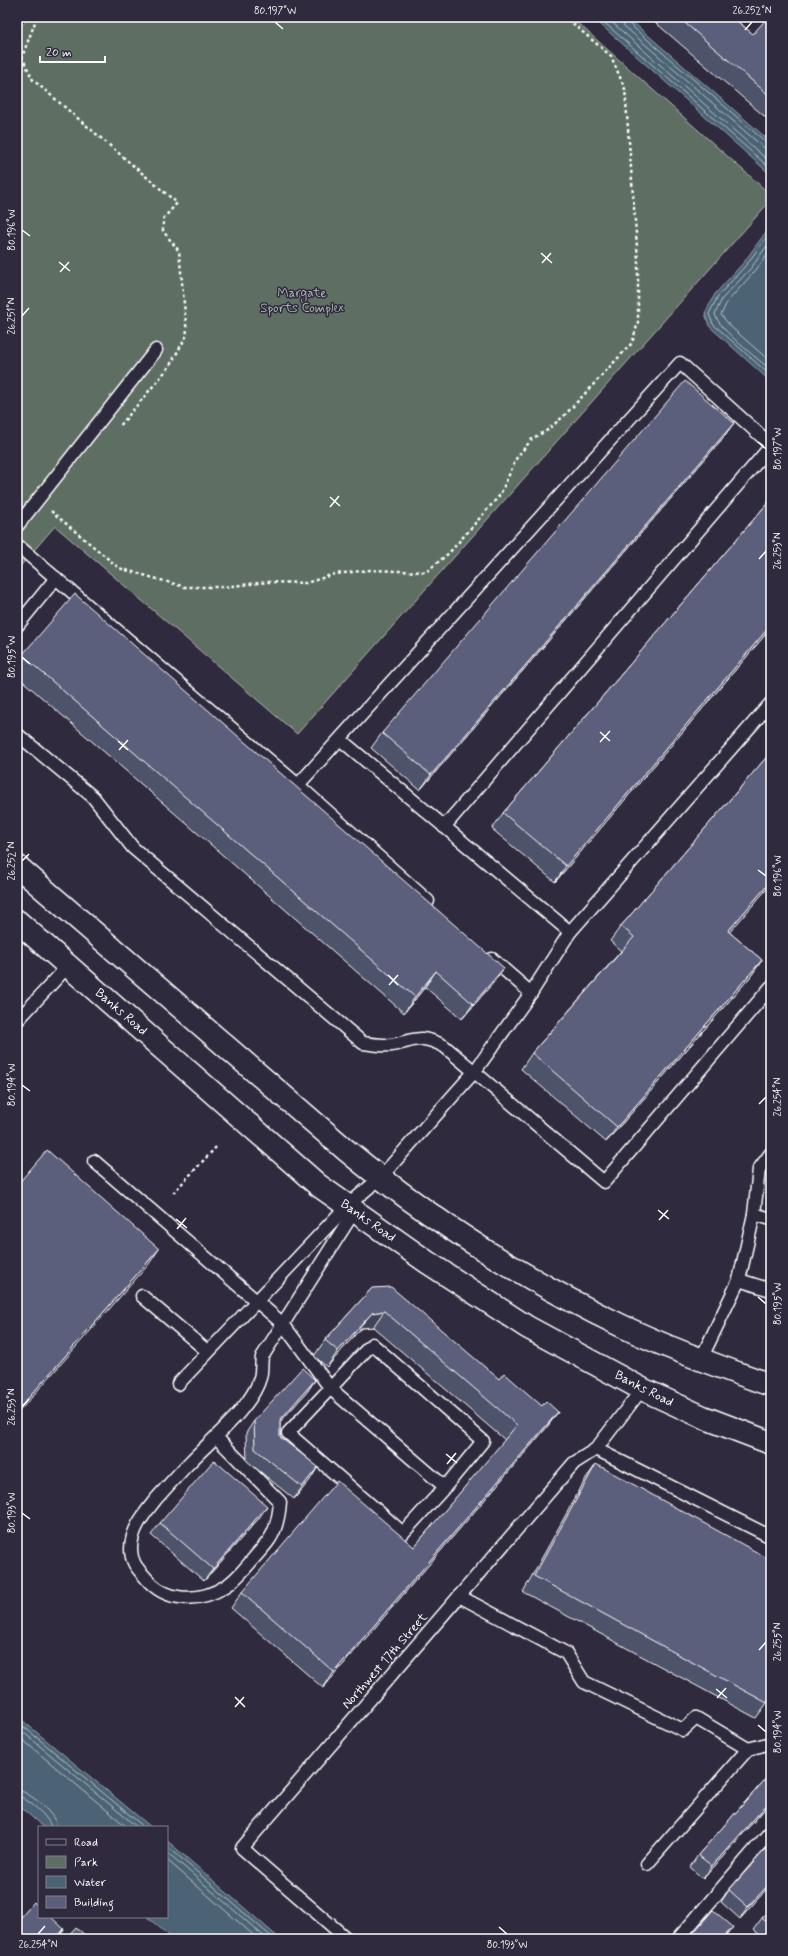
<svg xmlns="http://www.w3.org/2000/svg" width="788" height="1956" viewBox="0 0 788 1956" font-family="Mynerve,sans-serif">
<rect width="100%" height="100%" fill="#2f2a3d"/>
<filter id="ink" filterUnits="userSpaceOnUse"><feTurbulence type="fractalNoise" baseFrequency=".025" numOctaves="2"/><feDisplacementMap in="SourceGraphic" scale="8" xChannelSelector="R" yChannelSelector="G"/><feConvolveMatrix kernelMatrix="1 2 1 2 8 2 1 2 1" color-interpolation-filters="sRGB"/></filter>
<g filter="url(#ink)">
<path fill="#5f6e64" stroke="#afb6b2" d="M29,17h542l200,178v5l-474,534 -242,-208 -38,44v-539z"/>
<g fill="#4b6474" stroke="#93a2ac">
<path d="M592,17h35l144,125v33z"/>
<path d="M771,225v157l-62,-56 -4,-13 10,-19 29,-32z"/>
<path d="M17,1716l134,111h-108l-26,-23z"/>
<path d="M167,1841l4,3 109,95h-107l-26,-22h20z"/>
</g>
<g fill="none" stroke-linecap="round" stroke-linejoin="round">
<g stroke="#b7c1c7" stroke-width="1">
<path d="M598,17l173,152"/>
<path d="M606,17l165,146"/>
<path d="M620,17l4,9 139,121 8,3"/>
<path d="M625,17l2,5 140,121 4,2"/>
<path d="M771,231l-24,33 -29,32 -9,18 4,10 58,52"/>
<path d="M771,240l-20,28 -29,31 -7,15c4,16 42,44 56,56"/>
<path d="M771,250l-16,21 -28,31 -6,13 10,12 40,35"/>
<path d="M17,1721l127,106"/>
<path d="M17,1727l120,100"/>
<path d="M17,1735l110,92"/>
<path d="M17,1790c12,1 39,24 40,37"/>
<path d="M17,1796c9,1 33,22 34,31"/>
<path d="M167,1846l107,93"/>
<path d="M167,1852l100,87"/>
<path d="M167,1860l91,79"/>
</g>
<g stroke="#fff" stroke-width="15">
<g id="lane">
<path d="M17,526l139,-176"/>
<path d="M17,545l281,240"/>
<path d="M17,626l39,-48"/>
<path d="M17,734l76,63 40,51 230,195c9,1 20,3 29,2 25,-5 27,-11 52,1l160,136 167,-195"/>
<path d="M341,740l229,192"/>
<path d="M444,827l327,-381"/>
<path d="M428,901l-130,-116 382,-422 91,82"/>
<path d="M492,959l39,34"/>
<path d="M17,1021l51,-55"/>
<path d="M94,1161l189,163 48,65 114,98 38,-46 -111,-97 -84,89 115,100 42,-46"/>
<path d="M754,1214l17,5"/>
<path d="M739,1280l32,10"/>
<path d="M142,1296l65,55"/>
<path d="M701,1359l38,-79 15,-66 5,-45 12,-16"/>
<path d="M178,1384l169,-178 33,-28 95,-107 56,-78 39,-61 201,-229"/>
<path d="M216,1437l64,65c-1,13 -3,27 -11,38 -4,6 -10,12 -15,18 -9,10 -17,21 -28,28 -27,17 -60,17 -81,-9 -8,-9 -14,-15 -14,-28 0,-20 14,-36 25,-50 12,-13 23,-26 35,-38 21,-22 61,-54 69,-83 2,-7 1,-15 2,-21l86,-136 -1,-15"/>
<path d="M596,1449l175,88"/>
<path d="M459,1596l107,57 18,29 99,48 13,-12 52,31 -101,115"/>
<path d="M748,1749l23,-6"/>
<path d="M347,1939l-105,-91 332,-385 22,-14 46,-60"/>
<path d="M678,1939l93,-108"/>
</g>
</g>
<g stroke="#fff" stroke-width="25">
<g id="secondary">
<path d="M17,866l329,284c85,70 179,130 278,177 48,23 98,41 147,58"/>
<path d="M17,921l301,264 109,77 100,65 115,62 61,28 68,26"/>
</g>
</g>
<g stroke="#fff" stroke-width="2.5" stroke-dasharray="3 3" stroke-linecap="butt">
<path d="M37,17l-15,40 11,23 144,123 -14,16v12l16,20 8,84 -18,32 -50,60"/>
<path d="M51,511l68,57 66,19h38l45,-5 38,1 29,-9 35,-4 56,2 23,-19 51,-58 17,-38 16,-19 13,-7 18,-15 68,-73 6,-21v-62l-13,-171 -14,-33 -46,-39"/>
<path d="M173,1193l45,-48"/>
</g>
<use href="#lane" stroke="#2f2a3d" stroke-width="12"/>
<use href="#secondary" stroke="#2f2a3d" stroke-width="22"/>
</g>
<g fill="#4e526b" stroke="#fff">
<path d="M649,17h83l21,17 18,-17v105z"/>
<path d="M723,438l-303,352 -49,-42 11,-15z"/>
<path d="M771,499v129l-216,254 -63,-53 11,-16z"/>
<path d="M22,655l471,328 -31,36 -37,-32 -21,26 -387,-337v-15z"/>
<path d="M771,752v132l-42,48 33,28 -11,16 -145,166 -85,-73 11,-16 89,-102 -11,-10 11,-15z"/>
<path d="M372,1288l127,91 43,27 16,6 -11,15 -224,261 -92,-80 11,-16 172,-45 91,-107 -132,-113 -12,1 -34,39 -13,-11 11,-16z"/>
<path d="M315,1380l-8,12 -27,30v15l30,43 -16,19 -47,-38 -1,-28 8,-12z"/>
<path d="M596,1464l171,239 -11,15 -233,-126 62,-112z"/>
<path d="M259,1518l-55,63 -53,-46 9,-12z"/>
<path d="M771,1773v29l-68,77 -13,-12 8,-12z"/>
<path d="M771,1884l-31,35 -19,-17 8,-12z"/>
<path d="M771,1907v32h-7l-11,-9 9,-12z"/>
</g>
<g fill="#404257" stroke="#fff">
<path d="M734,423l-11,15 -303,352 11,-15z"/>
<path d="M771,625v3l-216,254 11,-16z"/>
<path d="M771,881v3l-54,63 11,-16z"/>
<path d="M762,960l-11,16 -145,166 11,-15z"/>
<path d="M504,968l-11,15 -31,36 11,-15z"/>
<path d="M436,971l-11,16 -21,26 11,-16z"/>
<path d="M159,1249l-10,15 -132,150v-3z"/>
<path d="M384,1311l-11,16 -12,1 -34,39 11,-16 34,-38z"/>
<path d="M315,1380l-8,12 -36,40 9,-12z"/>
<path d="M558,1412l-11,15 -224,261 11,-16z"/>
<path d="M318,1467l-8,13 -16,19 8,-12z"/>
<path d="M267,1506l-8,12 -55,63 9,-12z"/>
<path d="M771,1800v2l-68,77 9,-13z"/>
<path d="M771,1882v2l-31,35 8,-12z"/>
<path d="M733,1927l-9,12h-2z"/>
<path d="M64,1929l-6,10h-2z"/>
</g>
<g fill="#5b5f7c" stroke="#fff">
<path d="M678,17h54l21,17 15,-17h3v80z"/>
<path d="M685,381l49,42 -303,352 -49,-42z"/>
<path d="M771,499v126l-205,241 -63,-53z"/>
<path d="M75,594l429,374 -31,36 -37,-33 -21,26 -393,-342z"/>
<path d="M771,752v129l-43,50 34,29 -145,167 -85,-74 102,-116 -13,-11z"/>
<path d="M47,1150l112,99 -142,162v-226z"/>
<path d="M391,1287l108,92 5,-6 38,33 4,-5 12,11 -224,260 -92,-80 95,-111 77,66 103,-122 -133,-114 -12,2 -34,38 -13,-11 47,-52z"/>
<path d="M302,1368l13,12 -35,40v17l38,30 -16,20 -47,-38 -1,-28z"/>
<path d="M214,1460l53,46 -54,63 -53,-46z"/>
<path d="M596,1464l175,96v135l-4,8 -233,-127z"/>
<path d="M771,1773v27l-59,66 -14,-11z"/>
<path d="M771,1843v39l-23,25 -19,-17z"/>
<path d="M34,1902l5,5v10h12l13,12 -8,10h-39v-17z"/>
<path d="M771,1907v19l-9,-8z"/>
<path d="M713,1910l20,17 -11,12h-34z"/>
<path d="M76,1927l13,12h-24z"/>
<path d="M744,1935l5,4h-9z"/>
</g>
</g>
<path fill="none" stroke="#fff" stroke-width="1.5" d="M275,22l8,7M745,30l7,-8M22,230l8,6M541,253l11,10M59,262l11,9M542,263l9,-10M60,272l9,-10M22,316l7,-8M758,442l8,7M330,497l10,9M330,507l9,-11M759,559l7,-8M22,657l8,7M600,732l10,9M118,741l10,9M600,742l10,-11M119,750l9,-10M22,861l7,-7M758,870l8,6M388,975l10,10M389,985l9,-10M22,1085l8,6M759,1104l7,-7M658,1210l11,9M176,1219l11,9M659,1220l9,-10M177,1229l9,-11M758,1297l8,7M22,1407l7,-8M446,1454l11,9M447,1464l9,-11M22,1513l8,6M759,1650l7,-8M716,1689l11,9M235,1697l10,10M717,1698l9,-10M235,1707l9,-10M758,1725l8,7M499,1927l8,7M38,1934l7,-8"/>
<g text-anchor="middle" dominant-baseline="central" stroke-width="3" stroke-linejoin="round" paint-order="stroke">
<g font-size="13" fill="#afb6b2" stroke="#2f2a3d">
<text x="302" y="293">Margate<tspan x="302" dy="15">Sports Complex</tspan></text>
</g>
<g font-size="13" fill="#fff" stroke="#2f2a3d">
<text transform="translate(121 1012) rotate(41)">Banks Road</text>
<text transform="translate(368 1221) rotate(35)">Banks Road</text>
<text transform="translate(644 1389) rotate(27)">Banks Road</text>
<text transform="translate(385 1661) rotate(-49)">Northwest 17th Street</text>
</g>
</g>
<rect width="788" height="1956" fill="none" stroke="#2f2a3d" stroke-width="44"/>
<rect x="38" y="1826" width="130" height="92" fill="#2f2a3d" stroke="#827f8b"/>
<rect x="46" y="1839" width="20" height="6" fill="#2f2a3d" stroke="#827f8b"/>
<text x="74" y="1846" font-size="12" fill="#ffffff">Road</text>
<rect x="46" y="1856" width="20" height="12" fill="#5f6e64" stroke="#827f8b"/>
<text x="74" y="1866" font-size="12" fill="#ffffff">Park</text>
<rect x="46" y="1876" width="20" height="12" fill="#4b6474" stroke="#827f8b"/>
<text x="74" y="1886" font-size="12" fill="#ffffff">Water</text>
<rect x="46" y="1896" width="20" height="12" fill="#5b5f7c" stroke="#827f8b"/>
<text x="74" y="1906" font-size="12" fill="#ffffff">Building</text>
<path d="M40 56v6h65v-6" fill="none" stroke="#ffffff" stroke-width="2"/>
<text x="46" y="56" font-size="12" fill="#ffffff" stroke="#2f2a3d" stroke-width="3" paint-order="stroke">20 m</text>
<rect x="22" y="22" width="744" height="1912" fill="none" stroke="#fff" stroke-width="1.5"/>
<g font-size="10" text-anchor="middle" fill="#fff">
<text x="275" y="14">80.197°W</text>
<text x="752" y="14">26.252°N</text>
<text transform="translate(11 230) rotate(-90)" y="4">80.196°W</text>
<text transform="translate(11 316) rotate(-90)" y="4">26.251°N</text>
<text transform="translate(777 449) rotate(-90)" y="4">80.197°W</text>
<text transform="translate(777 551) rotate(-90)" y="4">26.253°N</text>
<text transform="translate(11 657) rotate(-90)" y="4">80.195°W</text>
<text transform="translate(11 861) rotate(-90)" y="4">26.252°N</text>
<text transform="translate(777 876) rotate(-90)" y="4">80.196°W</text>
<text transform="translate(11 1085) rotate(-90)" y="4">80.194°W</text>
<text transform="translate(777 1097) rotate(-90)" y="4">26.254°N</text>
<text transform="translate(777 1304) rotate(-90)" y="4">80.195°W</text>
<text transform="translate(11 1407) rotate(-90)" y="4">26.253°N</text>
<text transform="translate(11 1513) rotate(-90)" y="4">80.193°W</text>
<text transform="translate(777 1642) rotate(-90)" y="4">26.255°N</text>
<text transform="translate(777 1732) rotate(-90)" y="4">80.194°W</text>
<text x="38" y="1948">26.254°N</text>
<text x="507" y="1948">80.193°W</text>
</g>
</svg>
